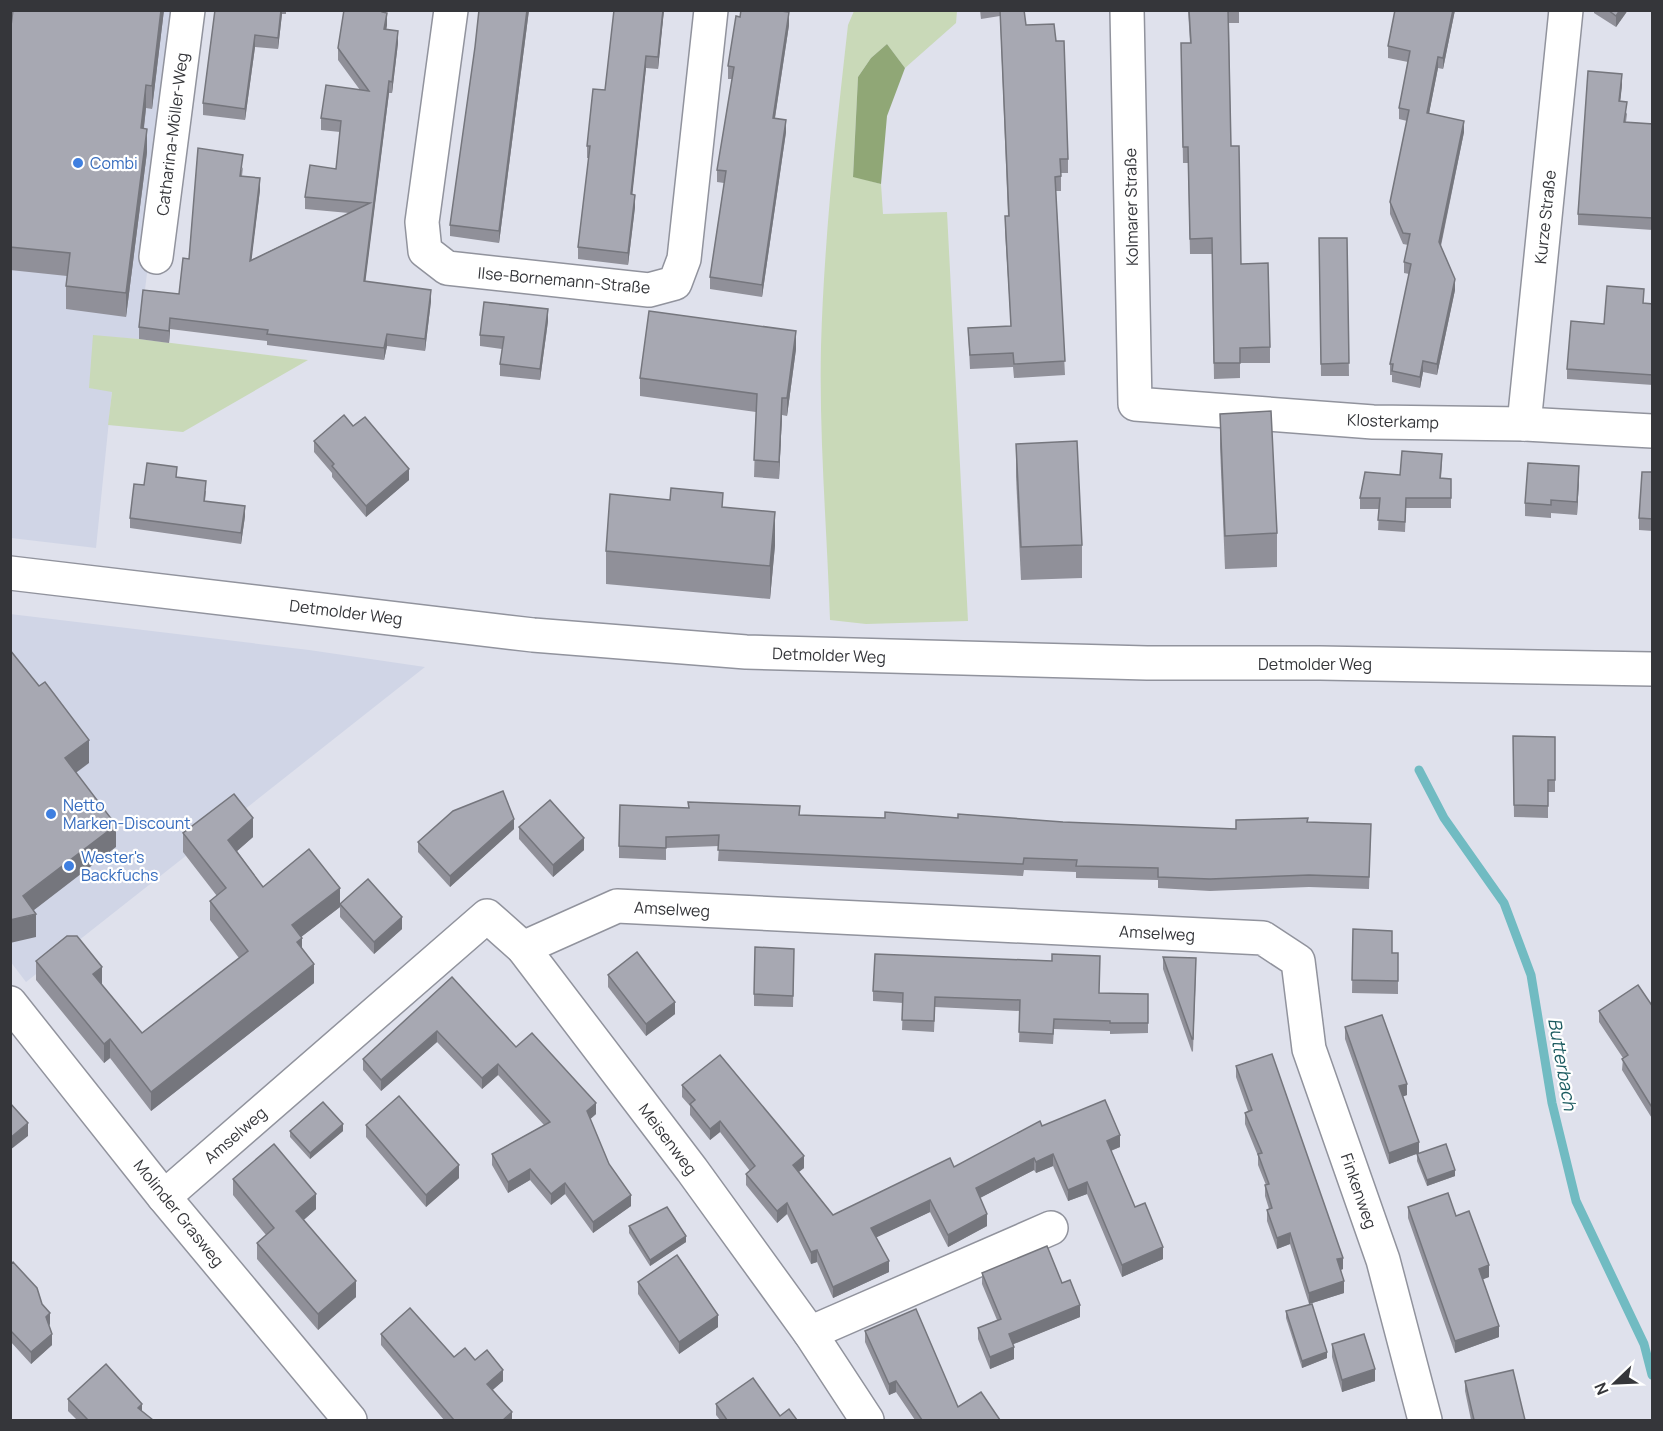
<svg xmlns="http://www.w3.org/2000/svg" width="1663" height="1431" viewBox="0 0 1663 1431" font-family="Manrope,sans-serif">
<rect width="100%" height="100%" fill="#dfe1ec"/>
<g fill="#d0d5e6">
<path d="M11,11h168l-40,328 -46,-3 19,55 -16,157 -85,-10z"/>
<path d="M10,614l299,36 116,17 -399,315 -16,-21z"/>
</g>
<g fill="#c9d9b8">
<path d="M854,11h103l-1,12 -51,45 -18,-24 -16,14 -13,19 -5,99 28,8 2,30 64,-2 21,409 -102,3 -36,-4c-3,-90 -11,-182 -9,-273 3,-108 15,-215 27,-322z"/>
<path d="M93,335l46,4 169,21 -125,72 -75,-7 4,-33 -23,-4z"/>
</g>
<path fill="#90a776" d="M887,44l18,24 -18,48 -6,68 -28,-7 5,-100 13,-19z"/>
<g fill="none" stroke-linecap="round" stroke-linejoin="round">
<path stroke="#71bbc2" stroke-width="9" d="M1419,770l25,48 60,85 27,72 21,128 24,98 68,143 8,31"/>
<g stroke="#91939d" stroke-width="36">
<g id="minor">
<path d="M451,10l-29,212 3,29 22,17 202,22 26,-7 9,-24 27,-249"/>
<path d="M1127,10l8,394 238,18 151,2 128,7"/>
<path d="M156,257l32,-247"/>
<path d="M1524,424l42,-414"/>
<path d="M523,948l94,-42 646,32 35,23 11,88 74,211 42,160"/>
<path d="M10,1003l154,194 186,223"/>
<path d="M164,1197l323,-281 36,32 169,222 118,163 57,87"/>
<path d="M810,1333l241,-105"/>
</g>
</g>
<g stroke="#91939d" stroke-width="36">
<path id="tertiary" d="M10,573l523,62 213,17 401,11h173l332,6"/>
</g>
<use href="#minor" stroke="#fff" stroke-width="33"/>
<use href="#tertiary" stroke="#fff" stroke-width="33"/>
</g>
<g fill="#909099">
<path d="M164,10l-12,99 -6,-1 -2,20 3,24 -21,165 -60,-8v-23l1,-10 -57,-6v-236z"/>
<path d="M215,10h71v4h-4l-4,35 -23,-2 -10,73 -42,-5v-12z"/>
<path d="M344,10h40l-1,3 4,12 -1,5 12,13 -6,50h-3l-24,188 66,20 -6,50 -38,-5 -3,14 -117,-15v-4l-97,-12 -1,14 -30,-4v-12l40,-33 10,-35 54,-92 -1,9 18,14 -9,70 98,-47 -44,-4v-12l31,-28 4,-37 -19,-2v-12l39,-28 -22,-30v-12z"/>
<path d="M479,10h50l-30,233 -49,-7v-11l25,-178z"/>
<path d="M664,10l-6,59 -12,-1 -14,126 3,13 -7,58 -50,-6v-12l11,-89h-2v-12z"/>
<path d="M980,10h44l2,15 30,16 12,118v14h-7v18h-5l9,184 -51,3 -1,-11 -43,2 -2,-41 43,-2 -6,-95v-15h3l-8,-200 -19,3z"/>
<path d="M1188,10h51v13h-10l2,123 10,118 29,83v16h-30v15l-26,1 -2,-125h-22l-2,-91h-5l-2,-120h9z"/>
<path d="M1455,10l-12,59 -5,-1 -9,45 35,19 -23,114 14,44 -18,85 -14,-3 -3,16 -28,-6v-7h-2v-11l19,-90 -5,-1v-11l4,-17 -5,-1 -13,-30v-12l17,-81 -8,-2v-11l9,-46 -20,-4v-12z"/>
<path d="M1594,10h34l-12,17 -22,-14z"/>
<path d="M789,25l-14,93 11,14 -24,165 -52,-8v-12l14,-94 -7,-1v-12l15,-91h-4v-13z"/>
<path d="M1622,85l-2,16 7,13 -1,8 27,2v106l-75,-5v-11z"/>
<path d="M1319,238h28l2,138h-28z"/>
<path d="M1644,303l9,1v81l-86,-6v-10l37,-45z"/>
<path d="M548,321l-8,59 -40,-4v-12l2,-15 -22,-3v-11z"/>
<path d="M796,349l-9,67 -5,-1 -3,64 -25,-2 2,-65 -116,-16v-18z"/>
<path d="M1220,414l57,119v34l-52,2 -5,-122z"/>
<path d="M314,441l95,39 -43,37 -34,-40v-4l-18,-21z"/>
<path d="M1016,444l66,101v33l-61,2 -5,-103z"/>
<path d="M1442,464l-1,14 10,1v29h-45l-1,24 -27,-2 1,-21h-19v-11l40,-23z"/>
<path d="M1653,472v59l-14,-1v-12z"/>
<path d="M177,477l29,14 -1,10 40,15 -4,28 -111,-16v-10l14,-33z"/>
<path d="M1579,479l-2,36 -26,-2v5l-26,-2v-13z"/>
<path d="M723,507l52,38 -5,54 -164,-15v-33z"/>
<path d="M1513,736l42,1v55h-7v26l-34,-1z"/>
<path d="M688,808l112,7 85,3h73l278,11 71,-7 64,2 -2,65 -60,-2 -99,4 -52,-3v-8l-82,-2v-6l-52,-2 -1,6 -305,-15 1,-15 -53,2v12l-47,-2v-12z"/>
<path d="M519,827l65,23 -31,27 -34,-38z"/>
<path d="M514,829l-64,58 -32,-35v-10z"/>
<path d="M183,833l70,4 -16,14 26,36 77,20 -39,30 1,11 12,35 -163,128 -41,-53 -6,5 -68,-83v-19l106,72 97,-75 -29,-38v-19l7,-5 -34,-44z"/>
<path d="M340,904l62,25 -28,25 -34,-37z"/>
<path d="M1353,929l39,24h6v41l-46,-1z"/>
<path d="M1163,957l33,14 -3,80 -1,1 -29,-83z"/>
<path d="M794,961l-1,46 -39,-1v-12z"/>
<path d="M608,975l67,39 -29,22 -38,-49z"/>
<path d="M452,977l64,70 80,67 -6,5 19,45 22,42 -38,27 -28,-39 -14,11 -21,-25 -22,13 -16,-28v-11l52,-29 -46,-50 -16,14 -45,-47 -56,49 -18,-21v-11z"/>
<path d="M873,991l227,2 48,1v39l-38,1v-3l-56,-2 -1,15 -34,-2 1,-31 -85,-4 -1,25 -32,-2 1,-27 -30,-2z"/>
<path d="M1653,1007v113l-31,-50 1,-12 -24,-36v-11z"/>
<path d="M1345,1027l62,68 -4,1 16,57 -30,11 -44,-125z"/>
<path d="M1236,1066l107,203 -2,1 3,23 -35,11 -19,-60 -13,5 -10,-28v-11l2,-1 -4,-13v-11h1l-8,-20v-9l-13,-32v-11l3,-2 -12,-34z"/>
<path d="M682,1085l122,83 -5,4 34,43 121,-48 88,-41 78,21 -9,4 24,56 28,52 -41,18 -35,-83 -19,7 -15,-35 -17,7 -2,-3 -54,28 7,28 -39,21 -18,-35 -54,25 13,35 -56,26 -16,-36 -6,2 -24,-50 -10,9 -31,-38v-11l4,-3 -30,-39 -10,8 -20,-25v-9l-8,-9z"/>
<path d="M366,1125l93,53 -33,29 -60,-70z"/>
<path d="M290,1131h53l-33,28 -20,-22z"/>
<path d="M1417,1154l38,22 -28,10 -10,-25z"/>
<path d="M233,1179l83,30 -13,11 53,77 -38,33 -61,-71v-16l9,-8 -33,-40z"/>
<path d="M1408,1207l48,9 33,61 -7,2 17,58 -44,16 -47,-135z"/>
<path d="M629,1226l57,16 -36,24 -21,-33z"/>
<path d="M10,1265l32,39 8,20 -1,2 3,19 -21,19 -21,-23z"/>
<path d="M982,1273l80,10 18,34 -67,27 1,15 -24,10 -12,-30v-11l19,-8 -15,-36z"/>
<path d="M638,1282l80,45 -39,27 -41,-60z"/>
<path d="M1286,1311l41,47 -25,10 -16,-50z"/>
<path d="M865,1331l93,76 42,13h-85l-19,-28 -7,3 -24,-53z"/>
<path d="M381,1334l73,23 21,3 28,21 -11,9 20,30h-68l-63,-75z"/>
<path d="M1332,1344l43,37 -33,11 -10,-35z"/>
<path d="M1465,1381l60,39h-54l-6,-29z"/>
<path d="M68,1399l74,13 11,8h-76l-9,-9z"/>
<path d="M716,1404l64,12 17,4h-77l-4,-5z"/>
</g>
<g fill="#75767d">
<path d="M161,10h3l-12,99v-23z"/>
<path d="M281,10h1v4l-4,35v-11z"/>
<path d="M527,10h2l-30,233v-12z"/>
<path d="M663,10h1l-6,59v-12z"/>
<path d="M1453,10h2l-12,59v-11z"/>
<path d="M1620,10h8l-12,17v-11z"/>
<path d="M789,12v13l-16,105v-12z"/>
<path d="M387,13v12l-3,16v-12z"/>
<path d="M398,31v12l-6,50v-11z"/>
<path d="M255,35v12l-10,73v-11z"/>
<path d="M646,56v12l-15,139v-13z"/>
<path d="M1438,57v11l-11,56v-11z"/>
<path d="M1622,74v11l-3,28v-12z"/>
<path d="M389,81v12l-25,200v-12z"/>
<path d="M146,85v23l-5,43v-23z"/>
<path d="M786,120v12l-24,165v-12z"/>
<path d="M1464,121v11l-25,121v-11z"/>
<path d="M147,129v23l-21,165v-24z"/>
<path d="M260,178v12l-10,83v-12z"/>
<path d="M635,195v12l-7,58v-12z"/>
<path d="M1455,279v11l-18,85v-11z"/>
<path d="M431,290v11l-6,50v-12z"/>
<path d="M548,309v12l-8,59v-11z"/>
<path d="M170,318v11l-1,14v-12z"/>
<path d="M796,331v18l-9,67v-18z"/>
<path d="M387,334v12l-3,14v-12z"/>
<path d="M1423,361v11l-3,16v-11z"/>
<path d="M782,398v17l-3,64v-17z"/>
<path d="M1579,466v13l-2,36v-13z"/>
<path d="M409,469v11l-43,37v-11z"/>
<path d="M245,506v10l-4,28v-11z"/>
<path d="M775,512v33l-5,54v-33z"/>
<path d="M89,740v23l-24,18v-23z"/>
<path d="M253,818v19l-25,22v-19z"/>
<path d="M514,819v10l-64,58v-11z"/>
<path d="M116,825v22l-91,70 11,-3v23l-26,6v-23l13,-24z"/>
<path d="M584,838v12l-31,27v-12z"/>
<path d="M340,888v19l-48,37v-19z"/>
<path d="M402,917v12l-28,25v-12z"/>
<path d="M302,938v19l-5,-15z"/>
<path d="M314,964v19l-163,128v-19z"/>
<path d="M102,967v19l-9,-12z"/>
<path d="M675,1002v12l-29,22v-12z"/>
<path d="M437,1031v11l-56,49v-11z"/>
<path d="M110,1039v19l-6,5v-19z"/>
<path d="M498,1064v11l-16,14v-11z"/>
<path d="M1407,1084v11l-8,3v-12z"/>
<path d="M596,1103v11l-9,8v-11z"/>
<path d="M720,1121v11l-10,8v-11z"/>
<path d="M28,1123v13l-18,14v-12z"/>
<path d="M343,1124v7l-33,28v-6z"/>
<path d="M1120,1135v12l-13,5v-11z"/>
<path d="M1419,1142v11l-30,11v-11z"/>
<path d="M1053,1154v12l-17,7v-11z"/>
<path d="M804,1156v12l-11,8v-11z"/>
<path d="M1034,1158v12l-58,30v-12z"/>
<path d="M459,1165v13l-33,29v-12z"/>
<path d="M530,1169v11l-22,13v-11z"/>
<path d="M1455,1170v6l-28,10v-6z"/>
<path d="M1087,1182v12l-19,7v-11z"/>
<path d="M565,1183v11l-14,11v-11z"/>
<path d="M316,1194v15l-20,18v-16z"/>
<path d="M631,1195v11l-38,27v-11z"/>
<path d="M930,1200v12l-59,28v-12z"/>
<path d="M787,1203v11l-10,9v-12z"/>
<path d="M987,1214v12l-39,21v-12z"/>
<path d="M1290,1233v11l-13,5v-11z"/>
<path d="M686,1236v6l-36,24v-6z"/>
<path d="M1163,1247v12l-41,18v-12z"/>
<path d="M817,1250v12l-6,2v-12z"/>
<path d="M1343,1258v11l-6,2v-12z"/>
<path d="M889,1261v11l-56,26v-11z"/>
<path d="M1489,1265v12l-10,4v-12z"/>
<path d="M356,1281v16l-38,33v-16z"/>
<path d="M1344,1281v12l-35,11v-11z"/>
<path d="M1080,1305v12l-71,29v-12z"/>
<path d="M50,1313v11l-4,4v-11z"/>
<path d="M718,1315v12l-39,27v-12z"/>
<path d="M1499,1326v11l-44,16v-12z"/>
<path d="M52,1334v11l-21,19v-12z"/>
<path d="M1014,1347v12l-24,10v-12z"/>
<path d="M1327,1352v6l-25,10v-7z"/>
<path d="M1375,1369v12l-33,11v-12z"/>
<path d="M503,1370v11l-16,14v-11z"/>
<path d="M896,1381v11l-7,3v-11z"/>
<path d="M142,1404v12l-4,-8z"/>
<path d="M512,1412v8h-9z"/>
</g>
<g fill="#a7a8b2" stroke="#75767d" stroke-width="1.5">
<path d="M13,10h148l-9,76 -6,-1 -5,43 6,1 -21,164 -60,-7 4,-33 -60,-6v-213z"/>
<path d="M215,10h66l-3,28 -23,-3 -10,74 -42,-6z"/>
<path d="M344,10h38v2l5,1 -3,16 14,2 -6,51 -3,-1 -25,200 67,9 -6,49 -38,-5 -3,14 -117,-14 1,-4 -98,-12 -1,13 -30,-4 4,-37 36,4 4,-36 6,1 9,-111 45,7 -3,21 20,2 -10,83 120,-58 -65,-6 5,-32 26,4 5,-48 -20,-3 5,-33 43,6 -31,-43z"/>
<path d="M479,10h48l-28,221 -49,-6 25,-178z"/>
<path d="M614,10h49l-5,47 -12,-1 -15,138 4,1 -7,58 -50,-6 12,-101h-3l6,-57 12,1z"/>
<path d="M741,10h32l16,2 -16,106 13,2 -24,165 -52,-8 16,-106 -9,-1 17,-103 -6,-1 8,-50 4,1z"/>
<path d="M1000,10h24l2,15 28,-1 2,17h8l4,118h-8l1,17 -6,1 10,184 -51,3 -1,-11 -43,2 -2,-27 43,-2 -6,-110h4z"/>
<path d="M1189,10h39l3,136h8l2,118 27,-1 2,84 -30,1v15h-26l-2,-125 -22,1 -2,-92h-5l-2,-104h10z"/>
<path d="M1395,10h58l-10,48 -5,-1 -11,56 37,8 -25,121 16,37 -18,85 -14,-3 -3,16 -28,-6 1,-7h-3l21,-100 -7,-2 6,-28 -7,-1 -13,-31 19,-92 -10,-2 11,-57 -22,-5z"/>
<path d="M1608,10h12l-4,6z"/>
<path d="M1588,71l34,3 -3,27 8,1 -3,20 29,2v94l-75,-4z"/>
<path d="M1319,238h28l2,125 -28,1z"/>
<path d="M1607,286l37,3 -1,14 10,1v71l-86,-6 4,-48 33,3z"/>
<path d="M484,302l64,7 -8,60 -40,-5 4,-27 -24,-2z"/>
<path d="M649,311l147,20 -9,67h-5l-3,64 -25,-2 3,-66 -117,-16z"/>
<path d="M1271,411l6,122 -52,3 -5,-122z"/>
<path d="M344,415l9,11 12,-9 44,52 -43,37 -34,-40 2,-2 -20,-23z"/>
<path d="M1077,441l5,104 -61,2 -5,-103z"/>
<path d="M1402,451l40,3 -2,24 11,1v19h-45l-1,24 -27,-2 2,-22h-20l5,-26 35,3z"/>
<path d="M147,463l30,4 -1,10 30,4 -2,20 41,5 -4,27 -111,-15 4,-34 10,1z"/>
<path d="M1528,463l51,3 -2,36 -26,-2v5l-26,-2z"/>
<path d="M1642,472h11v47l-14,-1z"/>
<path d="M671,488l52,5 -1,14 53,5 -5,54 -164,-15 4,-57 60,6z"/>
<path d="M10,650l29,36 6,-4 44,58 -24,18 51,67 -93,71 13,18 -26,6z"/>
<path d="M1513,736l42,1v43h-7v26l-34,-1z"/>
<path d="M503,791l11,28 -64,57 -32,-34 35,-31z"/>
<path d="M234,794l19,24 -25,22 35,47 46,-38 31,39 -48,37 10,13 -5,4 17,22 -163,128 -41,-53 -6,5 -68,-83 31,-25h10l25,31 -9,7 49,59 106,-82 -38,-50 16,-13 -43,-55z"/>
<path d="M550,800l34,38 -31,27 -34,-38z"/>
<path d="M688,802l112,4 -1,9 86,3v-6l73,6v-4l105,8 173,7v-9l72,-2 -1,4 64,2 -2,53 -60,-2 -99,4 -52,-2v-9l-82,-2 1,-6 -53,-2 -1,6 -305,-14 1,-15 -53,2v11l-47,-2 1,-41 69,3z"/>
<path d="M368,879l34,38 -28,25 -34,-38z"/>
<path d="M1353,929l39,2v22h6v28l-46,-1z"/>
<path d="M755,947l39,2 -1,47 -39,-2z"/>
<path d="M637,952l38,50 -29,22 -38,-49z"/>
<path d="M875,954l177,7v-7l48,2 -1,37 49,1v29h-38v-2l-56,-2 -1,15 -34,-2 1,-32 -85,-3 -1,24 -32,-1 1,-27 -30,-2z"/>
<path d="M1163,957l33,1 -3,81h-1z"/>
<path d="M452,977l64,70 16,-14 64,70 -9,8 22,53 22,31 -38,27 -28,-39 -14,11 -21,-25 -22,13 -16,-28 58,-32 -52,-58 -16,14 -45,-47 -56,49 -18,-21z"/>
<path d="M1638,985l15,22v102l-31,-50 6,-4 -29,-44z"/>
<path d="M1382,1015l25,69 -8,2 20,56 -30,11 -44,-126z"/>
<path d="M1272,1054l71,204 -6,1 7,22 -35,12 -19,-60 -13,5 -10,-28 5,-2 -7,-23 4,-1 -11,-30 4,-1 -17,-40 7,-3 -16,-44z"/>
<path d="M720,1055l84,101 -11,9 40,50 117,-57 4,9 86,-46 2,5 63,-26 15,35 -13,6 28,66 10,-4 18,44 -41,18 -35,-83 -19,8 -15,-36 -17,8 -2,-4 -58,30 11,26 -39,21 -18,-35 -59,28 18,33 -56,26 -16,-37 -6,2 -24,-49 -10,8 -31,-37 9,-8 -35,-45 -10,8 -20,-25 5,-4 -13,-15z"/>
<path d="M399,1096l60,69 -33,30 -60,-70z"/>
<path d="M323,1102l20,22 -33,29 -20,-22z"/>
<path d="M10,1103l18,20 -18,15z"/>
<path d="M274,1144l42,50 -20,17 60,70 -38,33 -61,-71 17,-15 -41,-49z"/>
<path d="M1446,1144l9,26 -28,10 -10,-26z"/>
<path d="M1448,1193l8,23 13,-5 20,54 -10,4 20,57 -44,15 -47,-134z"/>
<path d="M667,1207l19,29 -36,24 -21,-34z"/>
<path d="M1047,1246l15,37 8,-3 10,25 -71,29 5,13 -24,10 -12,-29 23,-9 -19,-46z"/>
<path d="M677,1255l41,60 -39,27 -41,-60z"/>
<path d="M13,1262l24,26 5,16 8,9 -4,4 6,17 -21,18 -21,-22v-65z"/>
<path d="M1312,1304l15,48 -25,9 -16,-50z"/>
<path d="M410,1308l44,49 11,-9 10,12 12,-10 16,20 -16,14 25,28 -9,8h-49l-73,-86z"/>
<path d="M916,1309l42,98 23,-15 19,28h-78l-26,-39 -7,3 -24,-53z"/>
<path d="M1364,1334l11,35 -33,11 -10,-36z"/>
<path d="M106,1364l36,40 -4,4 15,12h-65l-20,-21z"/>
<path d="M1513,1370l12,50h-51l-9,-39z"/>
<path d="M753,1378l27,38 9,-7 8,11h-70l-11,-16z"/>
</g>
<g fill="#3f7fe0" stroke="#fff" stroke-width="2">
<circle cx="78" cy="163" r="6"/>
<circle cx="51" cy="814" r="6"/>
<circle cx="69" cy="866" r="6"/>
</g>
<g text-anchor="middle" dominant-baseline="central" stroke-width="4.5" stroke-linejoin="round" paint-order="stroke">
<g font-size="16" fill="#35363a" stroke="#fff">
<text transform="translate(172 134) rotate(-83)">Catharina-Möller-Weg</text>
<text transform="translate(1131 207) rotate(-91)">Kolmarer Straße</text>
<text transform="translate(1545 217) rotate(-84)">Kurze Straße</text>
<text transform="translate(564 280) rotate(5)">Ilse-Bornemann-Straße</text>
<text transform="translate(1393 421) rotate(2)">Klosterkamp</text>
<text transform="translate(346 612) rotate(7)">Detmolder Weg</text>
<text transform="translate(829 655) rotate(2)">Detmolder Weg</text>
<text x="1315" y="664">Detmolder Weg</text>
<text transform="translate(672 909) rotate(3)">Amselweg</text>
<text transform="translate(1157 933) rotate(3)">Amselweg</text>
<text transform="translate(235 1135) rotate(-41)">Amselweg</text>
<text transform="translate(668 1139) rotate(53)">Meisenweg</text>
<text transform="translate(1359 1191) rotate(71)">Finkenweg</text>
<text transform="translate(179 1213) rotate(51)">Molinder Grasweg</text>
</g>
<g font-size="16" fill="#366cbe" stroke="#fff" text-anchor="start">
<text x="90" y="163">Combi</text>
<text x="63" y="805">Netto<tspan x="63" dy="18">Marken-Discount</tspan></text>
<text x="81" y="857">Wester's<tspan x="81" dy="18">Backfuchs</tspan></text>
</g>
<g font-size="18" font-style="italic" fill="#1c5b60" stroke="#fff">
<text transform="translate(1563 1064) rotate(80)">Butterbach</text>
</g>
</g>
<rect width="1663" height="1431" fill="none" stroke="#35363a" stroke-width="24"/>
<g transform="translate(1615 1383) rotate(247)" stroke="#ffffff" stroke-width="4.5" paint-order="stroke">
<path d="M0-4.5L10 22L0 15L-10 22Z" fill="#35363a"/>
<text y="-9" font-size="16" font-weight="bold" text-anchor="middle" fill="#35363a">N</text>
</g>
</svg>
